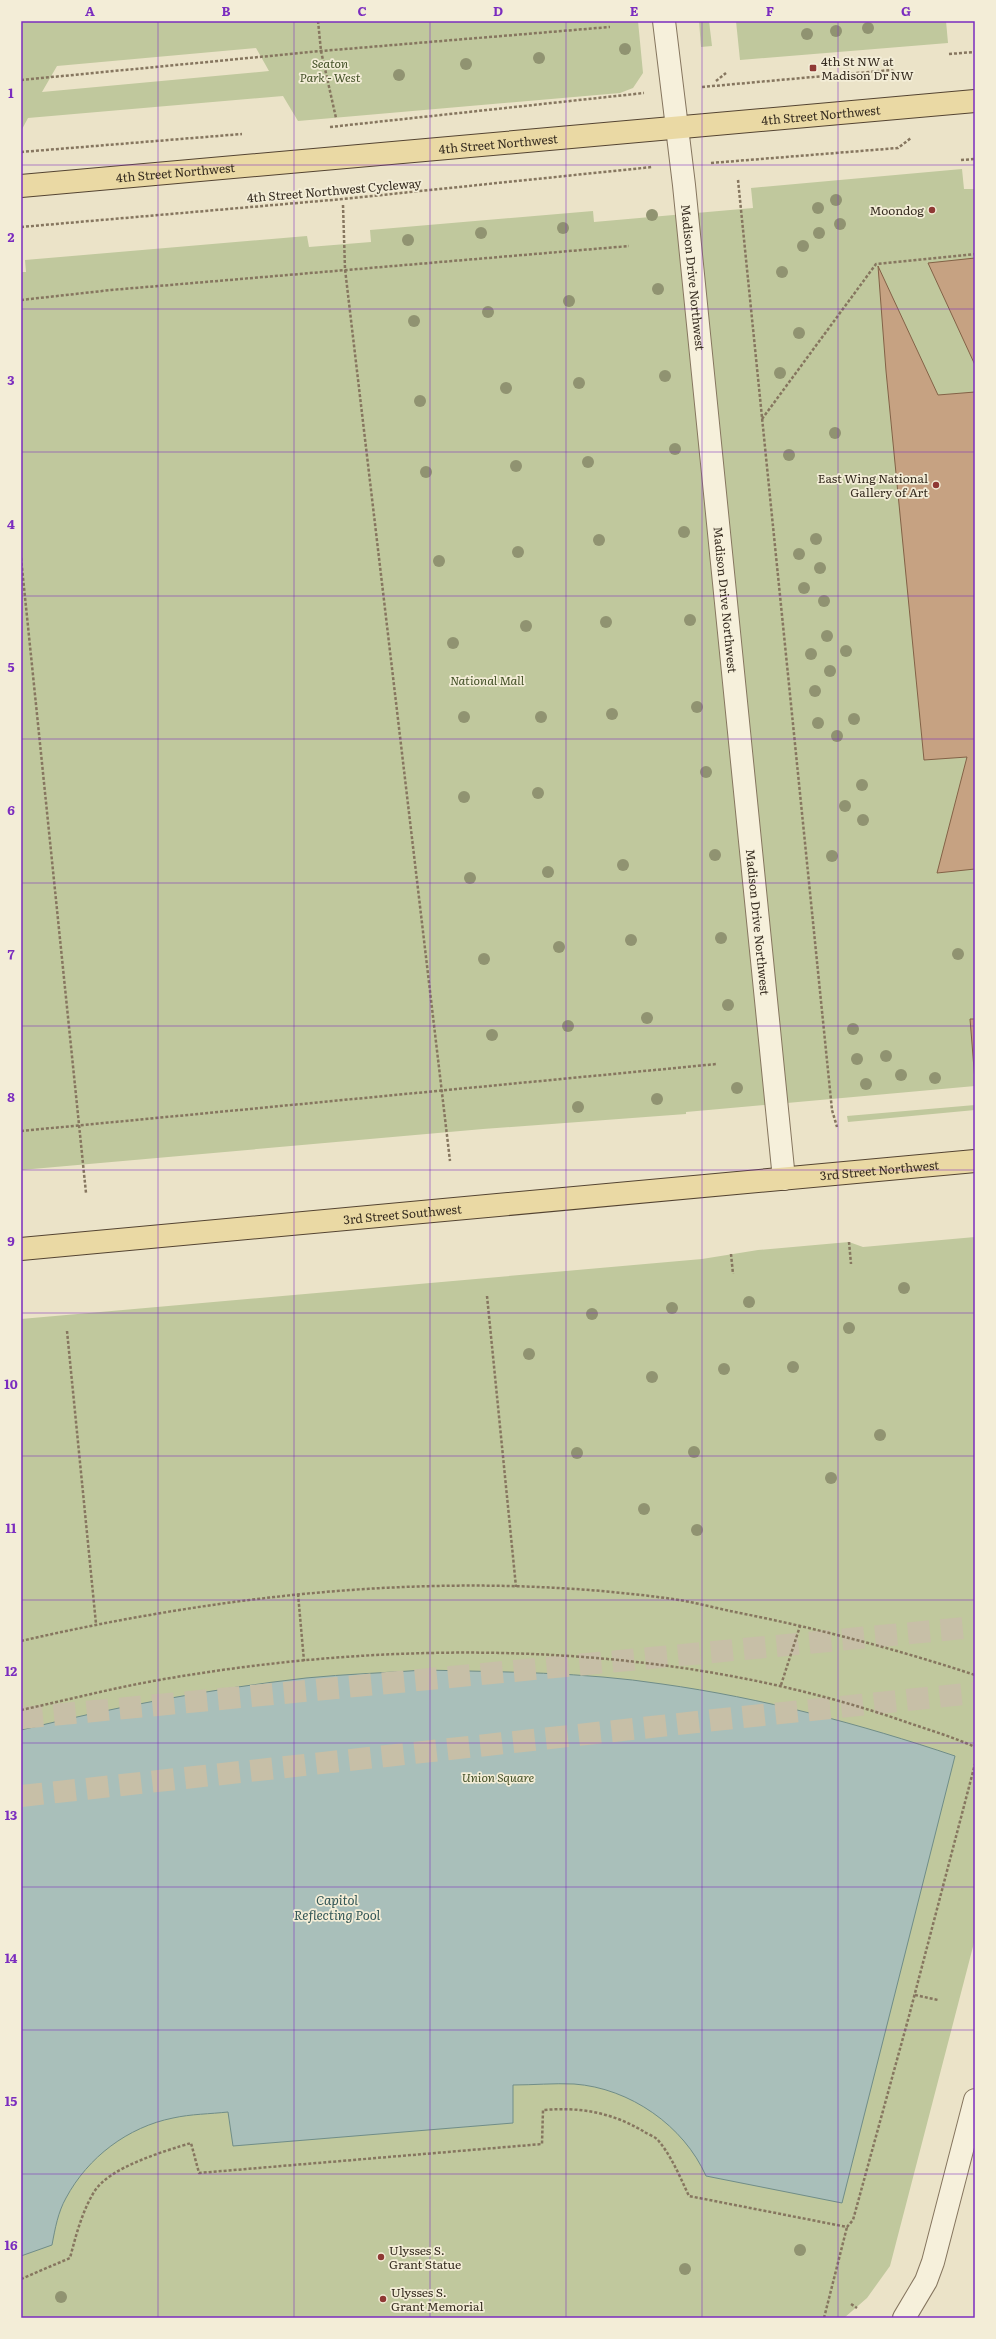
<svg xmlns="http://www.w3.org/2000/svg" width="996" height="2339" viewBox="0 0 996 2339" font-family="Literata,serif">
<rect width="100%" height="100%" fill="#ebe3c8"/>
<g fill="#c0c89d" fill-rule="evenodd">
<path d="M21,21h617l5,52 -10,15 -13,5 -322,28 -15,-25 -255,22 -7,13zM256,48l13,23 -227,21 15,-26z"/>
<path d="M699,21h10l3,25 -11,1z"/>
<path d="M736,21h210l2,22 -208,17z"/>
<path d="M962,169l2,20h11v897l-289,26v2l-203,15 -462,41v-898h5l-1,-12 282,-24 2,11 62,-5 -1,-12 223,-19 1,11 159,-14 -2,-20z"/>
<path d="M975,1105v5l-127,12 -1,-6z"/>
<path d="M975,1237v702l-85,327 -23,32 -23,20h-823v-999l681,-60 56,-9 91,-8 14,5z"/>
</g>
<path fill="#a9bfba" stroke="#708d88" d="M424,1670c79,2 160,2 238,14 100,14 198,40 293,72l-113,447 -136,-27c-22,-50 -76,-88 -132,-92 -20,-1 -41,1 -61,1v38l-280,23 -5,-34c-18,2 -37,2 -55,6 -45,9 -85,39 -107,80 -8,14 -11,31 -14,47l-31,11v-526c94,-23 189,-41 285,-52 39,-4 79,-5 118,-8z"/>
<g fill="#c6a282" stroke="#836247">
<path d="M975,258v107l-47,-102z"/>
<path d="M878,266l60,129 37,-3v477l-38,4 30,-116 -43,3 -38,-389z"/>
<path d="M970,1019h5v62z"/>
</g>
<g fill="none" stroke-linecap="round" stroke-linejoin="round">
<g stroke="#c7bfa7" stroke-width="22" stroke-dasharray="22 11" stroke-linecap="butt">
<path d="M21,1718l954,-91"/>
<path d="M21,1796l703,-77 251,-26"/>
</g>
<g stroke="#86765f" stroke-width="24">
<g id="minor">
<path id="s1" d="M664,21l20,164 100,994"/>
<path d="M904,2318l22,-37 7,-19 42,-162"/>
</g>
</g>
<g stroke="#544432" stroke-width="24">
<g id="major">
<path id="s2" d="M21,186l954,-85"/>
<path id="s3" d="M21,1249l954,-88"/>
</g>
</g>
<g stroke="#86765f" stroke-width="2.5" stroke-dasharray="3 2" stroke-linecap="butt">
<path d="M318,21l3,30 15,67"/>
<path d="M949,54l26,-2"/>
<path d="M21,80l300,-29 289,-24"/>
<path d="M716,81l10,-8"/>
<path d="M702,87l189,-17 14,7"/>
<path d="M330,127l314,-34"/>
<path d="M21,152l221,-18"/>
<path d="M961,160l14,-1"/>
<path d="M711,163l187,-15 13,-10"/>
<path d="M738,180l94,930 5,17"/>
<path d="M343,205l2,64 105,892"/>
<path d="M21,227l322,-28 309,-32"/>
<path d="M21,300l90,-10 518,-44"/>
<path d="M762,419l114,-155 99,-10"/>
<path d="M21,558l65,635"/>
<path d="M21,1131l696,-67"/>
<path d="M849,1242l2,22"/>
<path d="M731,1254l2,20"/>
<path d="M487,1296l29,291"/>
<path d="M67,1331l29,293"/>
<path d="M298,1594l6,67"/>
<path d="M21,1641c213,-49 434,-72 652,-42 21,3 42,9 62,13 81,16 161,37 240,63"/>
<path d="M781,1685l19,-59"/>
<path d="M21,1710c46,-10 92,-22 138,-30 244,-43 512,-40 747,42 23,8 47,15 69,25"/>
<path d="M915,1995l23,5"/>
<path d="M21,2279l49,-21c6,-23 12,-46 24,-66 15,-25 71,-41 97,-49l8,30 343,-29 1,-34c36,-3 68,2 100,21 4,3 11,5 15,9 14,17 22,37 31,56l158,31 6,-7 56,-204 66,-252"/>
<path d="M851,2304l6,4"/>
<path d="M824,2318l23,-91"/>
</g>
<use href="#minor" stroke="#f6f0db" stroke-width="22"/>
<use href="#major" stroke="#ead9a4" stroke-width="22"/>
</g>
<g fill="#909371">
<circle cx="868" cy="28" r="6"/>
<circle cx="836" cy="31" r="6"/>
<circle cx="807" cy="34" r="6"/>
<circle cx="625" cy="49" r="6"/>
<circle cx="539" cy="58" r="6"/>
<circle cx="466" cy="64" r="6"/>
<circle cx="399" cy="75" r="6"/>
<circle cx="836" cy="200" r="6"/>
<circle cx="818" cy="208" r="6"/>
<circle cx="652" cy="215" r="6"/>
<circle cx="840" cy="224" r="6"/>
<circle cx="563" cy="228" r="6"/>
<circle cx="481" cy="233" r="6"/>
<circle cx="819" cy="233" r="6"/>
<circle cx="408" cy="240" r="6"/>
<circle cx="803" cy="246" r="6"/>
<circle cx="782" cy="272" r="6"/>
<circle cx="658" cy="289" r="6"/>
<circle cx="569" cy="301" r="6"/>
<circle cx="488" cy="312" r="6"/>
<circle cx="414" cy="321" r="6"/>
<circle cx="799" cy="333" r="6"/>
<circle cx="780" cy="373" r="6"/>
<circle cx="665" cy="376" r="6"/>
<circle cx="579" cy="383" r="6"/>
<circle cx="506" cy="388" r="6"/>
<circle cx="420" cy="401" r="6"/>
<circle cx="835" cy="433" r="6"/>
<circle cx="675" cy="449" r="6"/>
<circle cx="789" cy="455" r="6"/>
<circle cx="588" cy="462" r="6"/>
<circle cx="516" cy="466" r="6"/>
<circle cx="426" cy="472" r="6"/>
<circle cx="684" cy="532" r="6"/>
<circle cx="816" cy="539" r="6"/>
<circle cx="599" cy="540" r="6"/>
<circle cx="518" cy="552" r="6"/>
<circle cx="799" cy="554" r="6"/>
<circle cx="439" cy="561" r="6"/>
<circle cx="820" cy="568" r="6"/>
<circle cx="804" cy="588" r="6"/>
<circle cx="824" cy="601" r="6"/>
<circle cx="690" cy="620" r="6"/>
<circle cx="606" cy="622" r="6"/>
<circle cx="526" cy="626" r="6"/>
<circle cx="827" cy="636" r="6"/>
<circle cx="453" cy="643" r="6"/>
<circle cx="846" cy="651" r="6"/>
<circle cx="811" cy="654" r="6"/>
<circle cx="830" cy="671" r="6"/>
<circle cx="815" cy="691" r="6"/>
<circle cx="697" cy="707" r="6"/>
<circle cx="612" cy="714" r="6"/>
<circle cx="464" cy="717" r="6"/>
<circle cx="541" cy="717" r="6"/>
<circle cx="854" cy="719" r="6"/>
<circle cx="818" cy="723" r="6"/>
<circle cx="837" cy="736" r="6"/>
<circle cx="706" cy="772" r="6"/>
<circle cx="862" cy="785" r="6"/>
<circle cx="538" cy="793" r="6"/>
<circle cx="464" cy="797" r="6"/>
<circle cx="845" cy="806" r="6"/>
<circle cx="863" cy="820" r="6"/>
<circle cx="715" cy="855" r="6"/>
<circle cx="832" cy="856" r="6"/>
<circle cx="623" cy="865" r="6"/>
<circle cx="548" cy="872" r="6"/>
<circle cx="470" cy="878" r="6"/>
<circle cx="721" cy="938" r="6"/>
<circle cx="631" cy="940" r="6"/>
<circle cx="559" cy="947" r="6"/>
<circle cx="958" cy="954" r="6"/>
<circle cx="484" cy="959" r="6"/>
<circle cx="728" cy="1005" r="6"/>
<circle cx="647" cy="1018" r="6"/>
<circle cx="568" cy="1026" r="6"/>
<circle cx="853" cy="1029" r="6"/>
<circle cx="492" cy="1035" r="6"/>
<circle cx="886" cy="1056" r="6"/>
<circle cx="857" cy="1059" r="6"/>
<circle cx="901" cy="1075" r="6"/>
<circle cx="935" cy="1078" r="6"/>
<circle cx="866" cy="1084" r="6"/>
<circle cx="737" cy="1088" r="6"/>
<circle cx="657" cy="1099" r="6"/>
<circle cx="578" cy="1107" r="6"/>
<circle cx="904" cy="1288" r="6"/>
<circle cx="749" cy="1302" r="6"/>
<circle cx="672" cy="1308" r="6"/>
<circle cx="592" cy="1314" r="6"/>
<circle cx="849" cy="1328" r="6"/>
<circle cx="529" cy="1354" r="6"/>
<circle cx="793" cy="1367" r="6"/>
<circle cx="724" cy="1369" r="6"/>
<circle cx="652" cy="1377" r="6"/>
<circle cx="880" cy="1435" r="6"/>
<circle cx="694" cy="1452" r="6"/>
<circle cx="577" cy="1453" r="6"/>
<circle cx="831" cy="1478" r="6"/>
<circle cx="644" cy="1509" r="6"/>
<circle cx="697" cy="1530" r="6"/>
<circle cx="800" cy="2250" r="6"/>
<circle cx="685" cy="2269" r="6"/>
<circle cx="61" cy="2297" r="6"/>
</g>
<path fill="none" stroke="#7b2cbf" stroke-width="1" stroke-opacity="0.55" d="M158,21v2297M294,21v2297M430,21v2297M566,21v2297M702,21v2297M838,21v2297M21,165h954M21,309h954M21,452h954M21,596h954M21,739h954M21,883h954M21,1026h954M21,1170h954M21,1313h954M21,1456h954M21,1600h954M21,1743h954M21,1887h954M21,2030h954M21,2174h954"/>
<g fill="#8f3934" stroke="#f3edd7" stroke-width="1.5">
<rect x="809" y="64" width="8" height="8" rx="2"/>
<circle cx="932" cy="210" r="4"/>
<circle cx="936" cy="485" r="4"/>
<circle cx="381" cy="2257" r="4"/>
<circle cx="383" cy="2299" r="4"/>
</g>
<g text-anchor="middle" dominant-baseline="central" stroke-width="3.5" stroke-linejoin="round" paint-order="stroke">
<g font-size="12" fill="#372d21" stroke="#f3edd7" text-anchor="start">
<text x="821" y="61">4th St NW at<tspan x="821" dy="14">Madison Dr NW</tspan></text>
<text x="924" y="210" text-anchor="end">Moondog</text>
<text x="928" y="478" text-anchor="end">East Wing National<tspan x="928" dy="14">Gallery of Art</tspan></text>
<text x="389" y="2250">Ulysses S.<tspan x="389" dy="14">Grant Statue</tspan></text>
<text x="391" y="2292">Ulysses S.<tspan x="391" dy="14">Grant Memorial</tspan></text>
</g>
<g font-size="12" font-style="italic" fill="#455229" stroke="#f3edd7">
<text x="330" y="63">Seaton<tspan x="330" dy="14">Park - West</tspan></text>
<text x="487" y="680">National Mall</text>
<text x="498" y="1777">Union Square</text>
</g>
<g font-size="12" fill="#372d21" stroke="#f3edd7">
<text stroke="none"><textPath href="#s2" startOffset="803">4th Street Northwest</textPath></text>
<text stroke="none"><textPath href="#s2" startOffset="479">4th Street Northwest</textPath></text>
<text stroke="none"><textPath href="#s2" startOffset="155">4th Street Northwest</textPath></text>
<text transform="translate(334 190) rotate(-5)">4th Street Northwest Cycleway</text>
<text stroke="none"><textPath href="#s1" startOffset="258">Madison Drive Northwest</textPath></text>
<text stroke="none"><textPath href="#s1" startOffset="582">Madison Drive Northwest</textPath></text>
<text stroke="none"><textPath href="#s1" startOffset="906">Madison Drive Northwest</textPath></text>
<text stroke="none"><textPath href="#s3" startOffset="862">3rd Street Northwest</textPath></text>
<text stroke="none"><textPath href="#s3" startOffset="383">3rd Street Southwest</textPath></text>
</g>
<g font-size="13" font-style="italic" fill="#325656" stroke="#f3edd7">
<text x="337" y="1899">Capitol<tspan x="337" dy="15">Reflecting Pool</tspan></text>
</g>
</g>
<rect width="996" height="2339" fill="none" stroke="#f3edd7" stroke-width="44"/>
<rect x="22" y="22" width="952" height="2295" fill="none" stroke="#7b2cbf" stroke-width="1.5"/>
<g font-size="13" text-anchor="middle" font-weight="bold" fill="#7b2cbf">
<text x="90" y="16">A</text>
<text x="226" y="16">B</text>
<text x="362" y="16">C</text>
<text x="498" y="16">D</text>
<text x="634" y="16">E</text>
<text x="770" y="16">F</text>
<text x="906" y="16">G</text>
<text x="11" y="98">1</text>
<text x="11" y="242">2</text>
<text x="11" y="385">3</text>
<text x="11" y="529">4</text>
<text x="11" y="672">5</text>
<text x="11" y="815">6</text>
<text x="11" y="959">7</text>
<text x="11" y="1102">8</text>
<text x="11" y="1246">9</text>
<text x="11" y="1389">10</text>
<text x="11" y="1533">11</text>
<text x="11" y="1676">12</text>
<text x="11" y="1820">13</text>
<text x="11" y="1963">14</text>
<text x="11" y="2106">15</text>
<text x="11" y="2250">16</text>
</g>
</svg>
